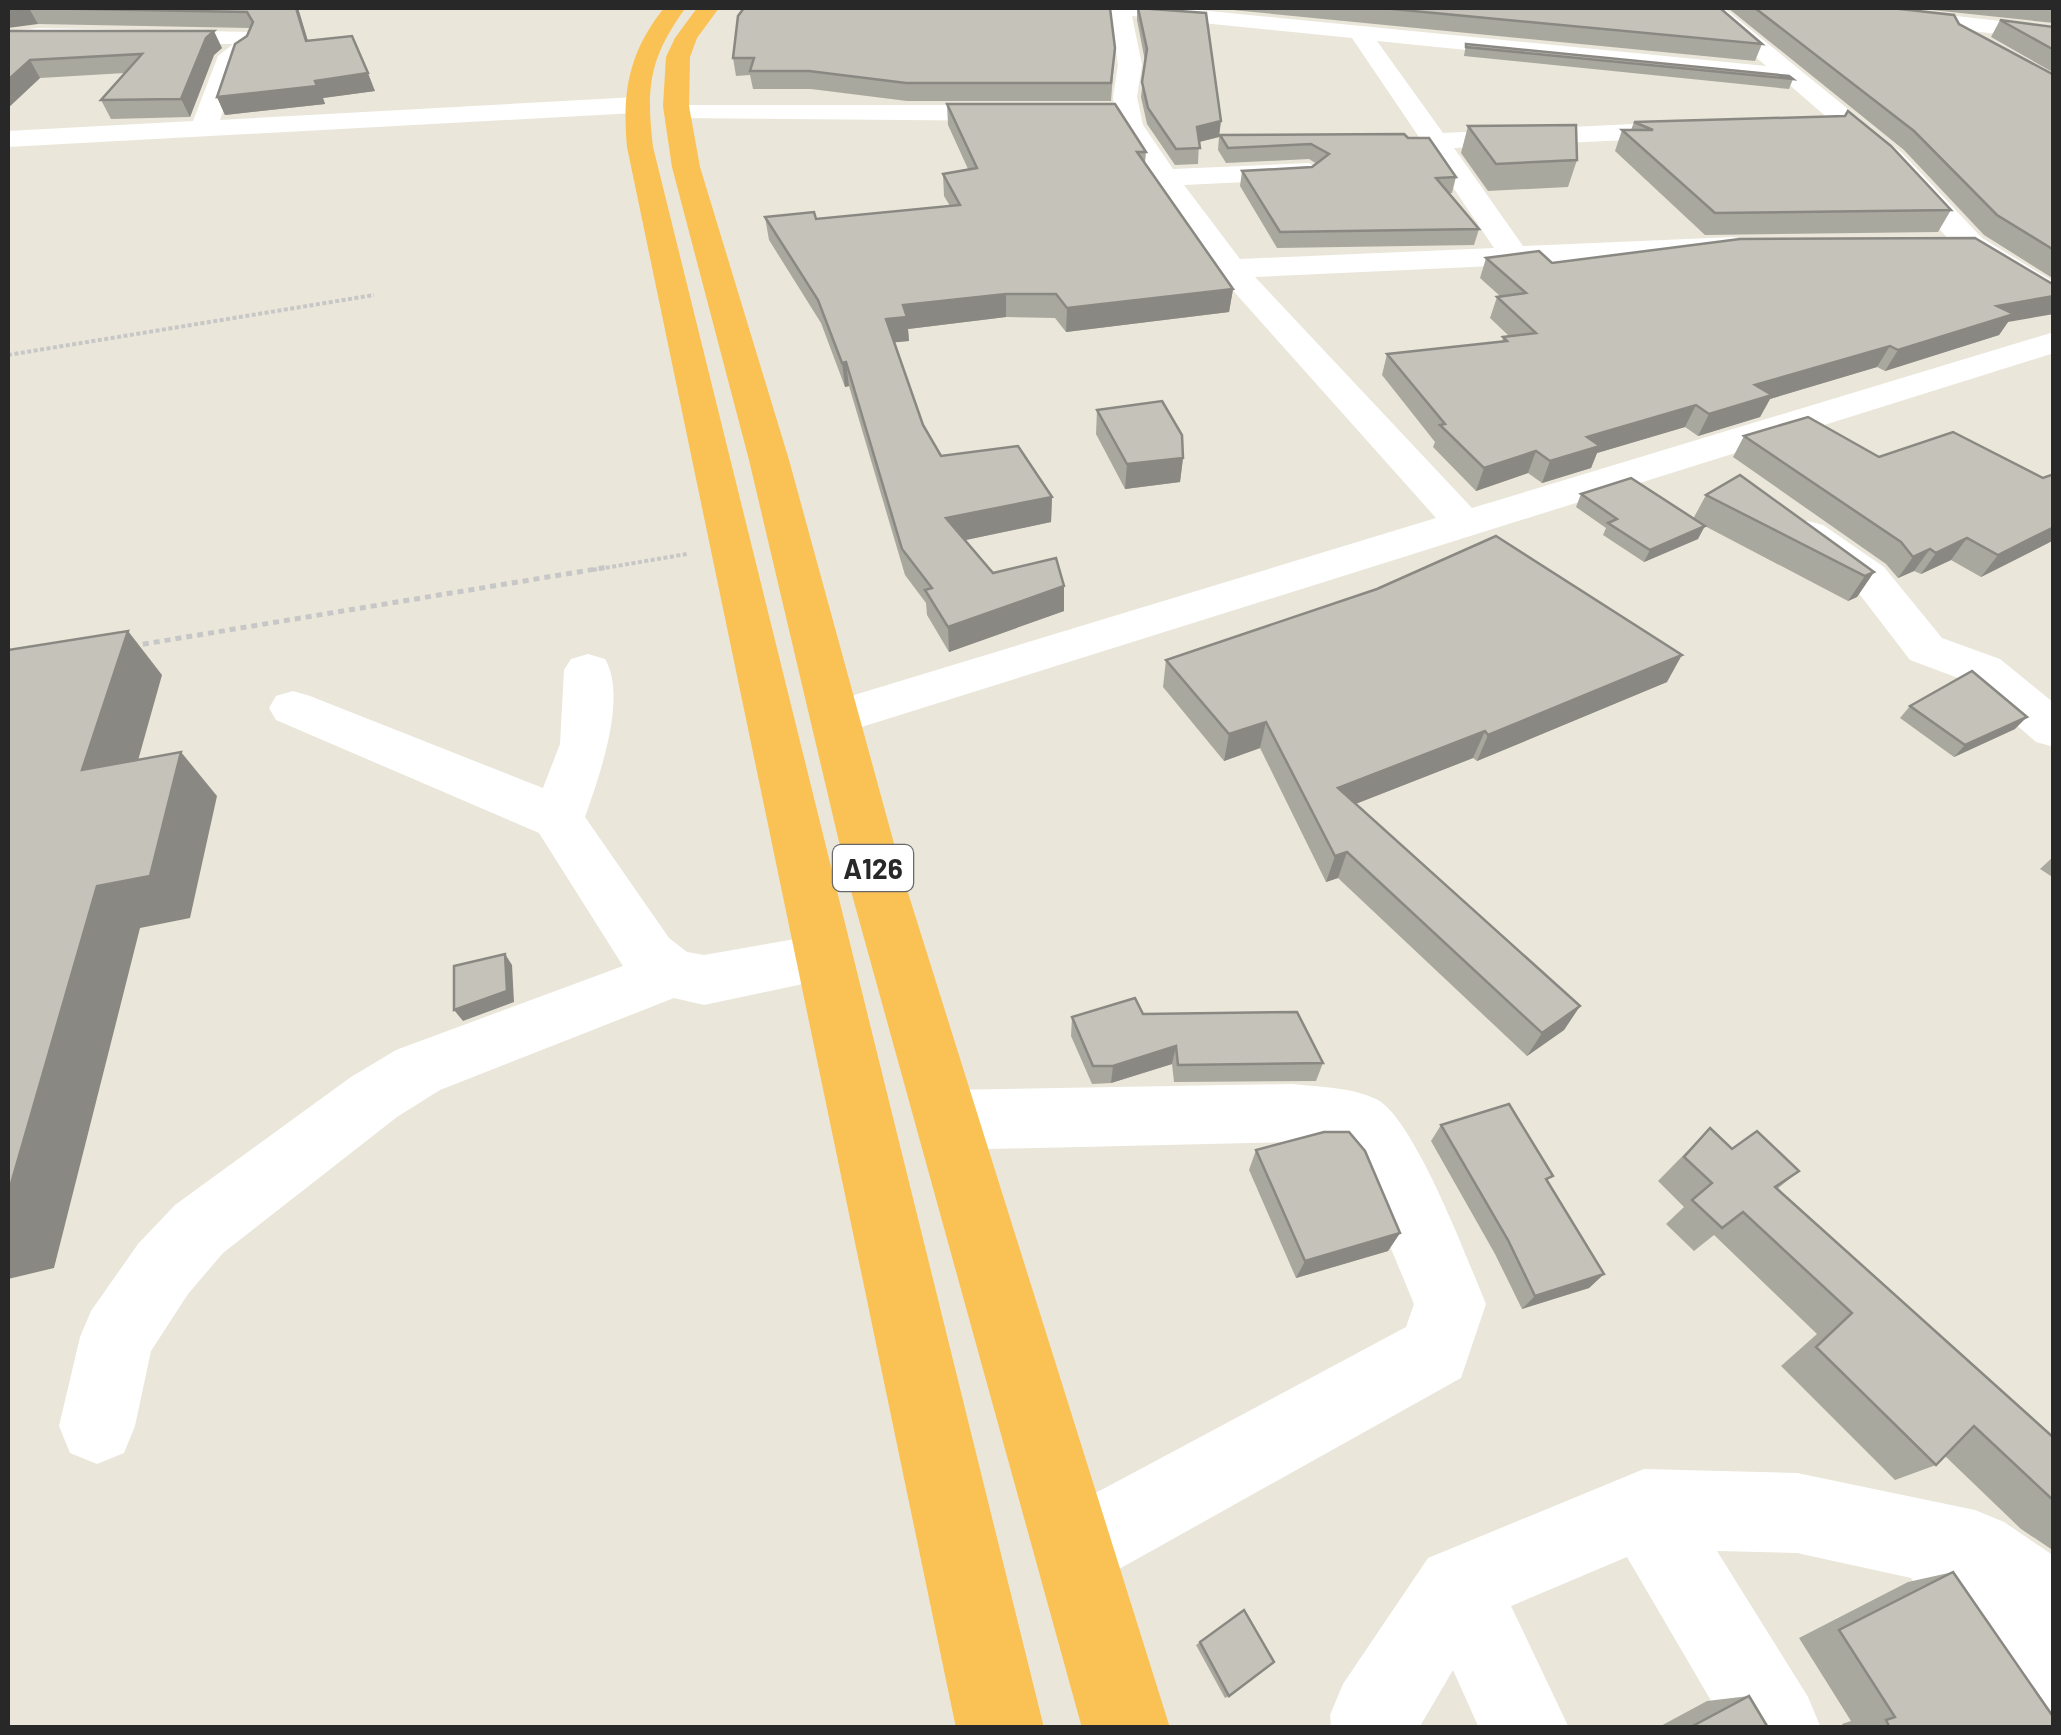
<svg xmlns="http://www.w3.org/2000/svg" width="2061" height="1735" viewBox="0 0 2061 1735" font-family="Barlow,sans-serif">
<rect width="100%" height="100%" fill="#eae6d9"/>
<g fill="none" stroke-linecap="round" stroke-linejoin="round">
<g stroke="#c7c7c7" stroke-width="4" stroke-dasharray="4 2.5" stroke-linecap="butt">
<path d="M8,355l366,-60"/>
<path d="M593,570l94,-16"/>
</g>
<path stroke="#c7c7c7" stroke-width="5" stroke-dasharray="6 5" stroke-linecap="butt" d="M132,646l476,-79"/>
<g fill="#fff" fill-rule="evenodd">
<path d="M1110,8h69l587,58 -66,-58h24l178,145 80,85 72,44v24l-12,-3 -82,-51 -78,-87 -96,-83 -409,-41 66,92 253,-12 13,8 -13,8 -242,11 69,98 210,-9 11,2 4,7 -4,7 -11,2 -478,22 217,231 582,-176v21l-1202,377 -17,5 -17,-5 -8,-12 8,-12 618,-188 -216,-242 -31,-40 -72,-111 -4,-28 5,-32zM1132,16l220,22 142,210 -254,11 -56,-74 125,-6 14,-8 -14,-8 -136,6 -30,-44 -6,-28 5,-32z"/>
<path d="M1822,8h62l170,19v14l-221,-27z"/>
<path d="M38,28l216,4 3,5 -6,15 -11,7 -20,61 416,-23 13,8 -13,8 -628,34v-16l185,-10 25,-65 15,-12 -225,1v-14z"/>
<path d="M679,105h342l13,8 -13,8 -351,-3 -4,-5 4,-5z"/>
<path d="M1808,521l15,4 61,42 58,71 58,21 54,44v44l-18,-5 -70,-61 -56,-21 -56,-73 -61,-44 -6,-9 6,-9z"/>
<path d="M588,654l17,5c23,38 -6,118 -20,158l84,121 18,14 17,3 120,-21 21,7 8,17 -8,17 -141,30 -30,-7 -234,92 -43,27 -174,136 -35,41 -37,57 -16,75 -11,27 -27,11 -27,-11 -11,-27 21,-89 11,-26 47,-67 37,-39 176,-128 45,-27 227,-84 -84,-133 -263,-113 -7,-12 7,-12 17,-5 17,5 233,92 17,-44 4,-74 7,-11z"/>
<path d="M1292,1084c28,3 59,3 84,15 38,18 92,162 110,205l-25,74 -358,200 -29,12 -29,-12 -12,-29 12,-29 361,-193 8,-23 -56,-135 -17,-20 -49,-7 -345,8 -23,-9 -9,-21 9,-21 23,-9z"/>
<path d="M1644,1469l153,4 178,37 29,12 50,34v172h-44l-99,-150 -114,-25 -80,-2 91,146 13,31h-94l-100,-171 -116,49 58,122h-90l-26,-58 -34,58h-88l-1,-13 13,-31 85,-126z"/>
</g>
<g fill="#fac154" fill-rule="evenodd">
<path d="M664,8l20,2c-35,49 -38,78 -31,137l391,1581h-88l-329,-1581c-5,-56 2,-95 37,-139z"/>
<path d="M697,8h22l-22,30 -7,19 -1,49 11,61 89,293 115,420 266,848h-88l-234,-848 -99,-420 -77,-293 -9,-61 3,-49 9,-19z"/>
</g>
</g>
<g fill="#a9a89f">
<path d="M8,8h290l10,33 67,50 -52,7 2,6 -100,11 -8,-18 33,-69 -212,-4z"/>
<path d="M1137,8l83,127 184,-1 52,43 -4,16h-3l30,36 -5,16 -197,3 -37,-62 2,-15 70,-4 5,-3 -8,-5 -83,4 -8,-13 1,-13 -20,5 -1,22 -23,1 -28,-41 -6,-27 4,-36 -8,-41z"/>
<path d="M1212,8h508l42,36 -7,17z"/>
<path d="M1728,8h163l68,16 95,51v204l-70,-44 -80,-85z"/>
<path d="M1913,8h141v15z"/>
<path d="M2000,20l54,7v46l-63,-36z"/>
<path d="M8,31l214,17 -8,7 -24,62 -79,2 -10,-19 24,-27 -85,5 -32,30z"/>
<path d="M1466,44l327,35 -4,10 -325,-33z"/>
<path d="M1115,48l-4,53h-204l-96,-12h-58l-3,-14 -14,1 -3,-18z"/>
<path d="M947,104l199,48 -1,11 88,126 -4,23 -163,20 -11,-14 -49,-1 -98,12 1,12 -15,1 29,83 18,31 111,41 -1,25 -86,18 28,33 71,13v25l-115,41 -22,-37 -1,-12 -21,-28 -56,-189 -4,1 -24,-64 -52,-83 -4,-23 51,2 134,-13 -6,-10 -1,-22 25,-5 -20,-44z"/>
<path d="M1634,122l317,88 -13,22 -233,3 -90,-84 7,-21h9z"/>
<path d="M1468,126l109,34 -9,27 -80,4 -27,-38z"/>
<path d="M1486,258l66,5 456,59 -9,13 -114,36 -8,-4 -107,32 -10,18 -62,19 -13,-9 -88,26 -6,15 -49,15 -14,-10 -52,18 -43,-44 2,-5 -53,-67 5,-21 115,-12 1,-5h7l-20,-19 7,-21 3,-1 -20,-18z"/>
<path d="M1097,410l86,48 -3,24 -55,7 -29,-55z"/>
<path d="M1744,436l135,21 164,21 11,-4v66l-73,37 -30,-17 -30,14 -7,-3 -16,7 -12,-14 -153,-107z"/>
<path d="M1581,494l112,25 13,-24 168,77 -17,25 -9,4 -147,-77 -3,15 -54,23 -41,-27 3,-7 -30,-21z"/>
<path d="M1166,660l501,22 -190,79 -4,-3 -118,46 225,202 -16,24 -37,26 -189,-178 -12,4 -66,-134 -36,13 -61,-74z"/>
<path d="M1910,706l105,23 -61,28 -54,-39z"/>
<path d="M2054,856v22l-14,-9z"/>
<path d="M1143,1014l180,49 -7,18 -142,1 -2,-18 -61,19 -19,1 -21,-48 1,-19z"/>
<path d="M1441,1125l107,57 56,92 -15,14 -67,21 -27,-55 -64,-113z"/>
<path d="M1710,1128l22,21 67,22 -22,18 277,249v113l-33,-22 -76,-73 -9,9 -41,15 -114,-114 36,-32 -103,-99 -20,16 -28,-27 18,-17 -26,-26z"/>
<path d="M1256,1150l144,83 -12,18 -92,27 -47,-108z"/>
<path d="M1953,1572l101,156h-210l-2,-4 9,-3 -52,-83 109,-56z"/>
<path d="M1244,1610l-15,86 -4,2 -29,-53z"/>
<path d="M1749,1696l18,30 20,2h-130l50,-27z"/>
</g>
<g fill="#8a8882">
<path d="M29,8l9,16 -30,4v-18z"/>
<path d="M296,8h2l15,50 -7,-17z"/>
<path d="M214,31l8,17 -8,7 -24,62 -9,-18 25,-61z"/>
<path d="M30,60l10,18 -32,30v-28z"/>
<path d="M368,73l7,18 -52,7 2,6 -100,11 -8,-18z"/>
<path d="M1221,121l-2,16 -24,6 2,-16z"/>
<path d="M1233,289l-4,23 -163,20 1,-24z"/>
<path d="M1006,294v23l-98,12 1,12 -21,2 -2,-24 17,-14z"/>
<path d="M2054,296v18l-46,8 -9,13 -114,36 13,-21 99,-44z"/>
<path d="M1890,346l-13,21 -107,32 -10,18 -62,19 11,-22 46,-29z"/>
<path d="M846,362l3,24 -4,1 -3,-24z"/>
<path d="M1696,405l-11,22 -88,26 -6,15 -49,15 8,-22 37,-24z"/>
<path d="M1536,451l-8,22 -52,18 8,-23z"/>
<path d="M1183,458l-3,24 -55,7 2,-25z"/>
<path d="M1052,497l-1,25 -104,22 -1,-26z"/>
<path d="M1705,526l-7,13 -54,23 6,-12z"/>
<path d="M2054,527v13l-73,37 17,-22z"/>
<path d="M1967,538l-16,22 -30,14 15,-21z"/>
<path d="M1930,549l-16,22 -16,7 15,-21z"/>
<path d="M1874,572l-17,25 -9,4 17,-25z"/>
<path d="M1064,586v25l-115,41 -1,-25z"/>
<path d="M128,631l34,44 -39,139 -41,-44z"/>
<path d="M1682,655l-15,27 -190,79 11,-26z"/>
<path d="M2027,717l-12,12 -61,28 11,-12z"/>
<path d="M1266,722l-6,26 -36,13 5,-27z"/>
<path d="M1485,731l-12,27 -143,56 8,-26z"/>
<path d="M181,752l36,44 -27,122 -50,10 -86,340 -46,11v-85l89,-308z"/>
<path d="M1347,852l-9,26 -12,4 9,-26z"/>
<path d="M505,954l7,11 2,37 -51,19 -9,-11z"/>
<path d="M1580,1006l-16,24 -37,26 15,-23z"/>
<path d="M1176,1046l-4,18 -61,19 2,-17z"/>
<path d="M1400,1233l-12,18 -92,27 9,-17z"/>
<path d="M1604,1274l-15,14 -67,21 13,-13z"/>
</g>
<g fill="#c5c3b9" stroke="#8a8882" stroke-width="2.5">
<path d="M8,8h288l10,33 46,-5 16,37 -53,8 2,5 -100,11 18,-53 12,-8 6,-14 -6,-10 -218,-4 -21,2z"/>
<path d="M744,8h366l5,40 -4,35h-205l-97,-12h-59l4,-13h-21l5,-42z"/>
<path d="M1138,8l68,5 15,108 -24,6 3,21 -24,1 -28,-41 -6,-26 5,-33z"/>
<path d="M1382,8h338l42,36z"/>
<path d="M1755,8h136l63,7 5,9 95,51v175l-57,-35 -83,-84z"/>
<path d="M2000,20l54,7v23z"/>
<path d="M8,31h206l-8,7 -25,61 -80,1 41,-46 -112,6 -22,20z"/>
<path d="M1466,44l323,32 4,3 -327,-32z"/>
<path d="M947,104h168l31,48h-9l96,137 -166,19 -11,-14h-50l-103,11 4,12 -21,2 37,106 18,31 77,-10 34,51 -106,21 47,55 63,-15 8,28 -116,41 -23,-37 7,-2 -30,-39 -56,-187 -4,1 -24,-63 -53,-83 49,-5 2,7 144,-14 -17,-31 34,-6z"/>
<path d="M1848,111l43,35 60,64 -236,3 -93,-83h31l-19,-8 211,-6z"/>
<path d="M1576,125l1,35 -81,4 -28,-38z"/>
<path d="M1404,134l4,4h21l27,39 -20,1 43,51 -199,3 -38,-61 70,-4 17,-13 -18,-10 -83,4 -8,-13z"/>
<path d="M1975,238l79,47v11l-57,10 17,8 -116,36 -8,-4 -135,39 17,10 -63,19 -13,-9 -109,32 13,9 -50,15 -14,-10 -52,17 -44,-43 5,-1 -58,-70 120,-13 -4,-4 33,-4 -39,-36 29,-4 -40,-35 53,-7 13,12 188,-24z"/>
<path d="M1162,401l20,34 1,23 -56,6 -30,-54z"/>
<path d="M1808,417l71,40 74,-25 90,46 11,-4v53l-56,28 -31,-17 -31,15 -6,-4 -17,8 -12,-15 -157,-106z"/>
<path d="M1740,475l134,97 -9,4 -159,-81z"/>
<path d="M1631,478l74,48 -55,24 -42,-27 9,-4 -36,-25z"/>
<path d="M1496,536l186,119 -194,80 -3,-4 -147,57 242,218 -38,27 -195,-181 -12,4 -69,-134 -37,12 -63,-74 211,-71z"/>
<path d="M128,631l-46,139 99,-18 -31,124 -53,10 -89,308v-544z"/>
<path d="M1972,671l55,46 -62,28 -55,-39z"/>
<path d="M505,954l2,37 -53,19v-44z"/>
<path d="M1135,998l8,16 154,-2 26,51 -145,2 -2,-19 -63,20h-20l-21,-49z"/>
<path d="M1509,1104l44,72 -7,3 58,95 -69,22 -27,-56 -67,-115z"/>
<path d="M1710,1128l22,21 25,-18 42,40 -24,16 279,251v63l-80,-75 -38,39 -120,-118 36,-34 -109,-101 -21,16 -30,-28 20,-17 -28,-26z"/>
<path d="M1324,1132h25l16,19 35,82 -95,28 -49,-111z"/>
<path d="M1953,1572l101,146v10h-164l-4,-8 9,-3 -56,-87z"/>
<path d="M1244,1610l30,52 -45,34 -29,-54z"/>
<path d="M1749,1696l18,30 20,2h-98z"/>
</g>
<g text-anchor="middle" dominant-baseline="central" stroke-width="10" stroke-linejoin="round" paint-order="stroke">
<rect fill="#fff" stroke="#686868" stroke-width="2.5" x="833" y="845" width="80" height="46" rx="8"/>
<g font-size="28" font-weight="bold" fill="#282828">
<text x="873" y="868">A126</text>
</g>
</g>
<rect width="2061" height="1735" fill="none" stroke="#282828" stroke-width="20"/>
</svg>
